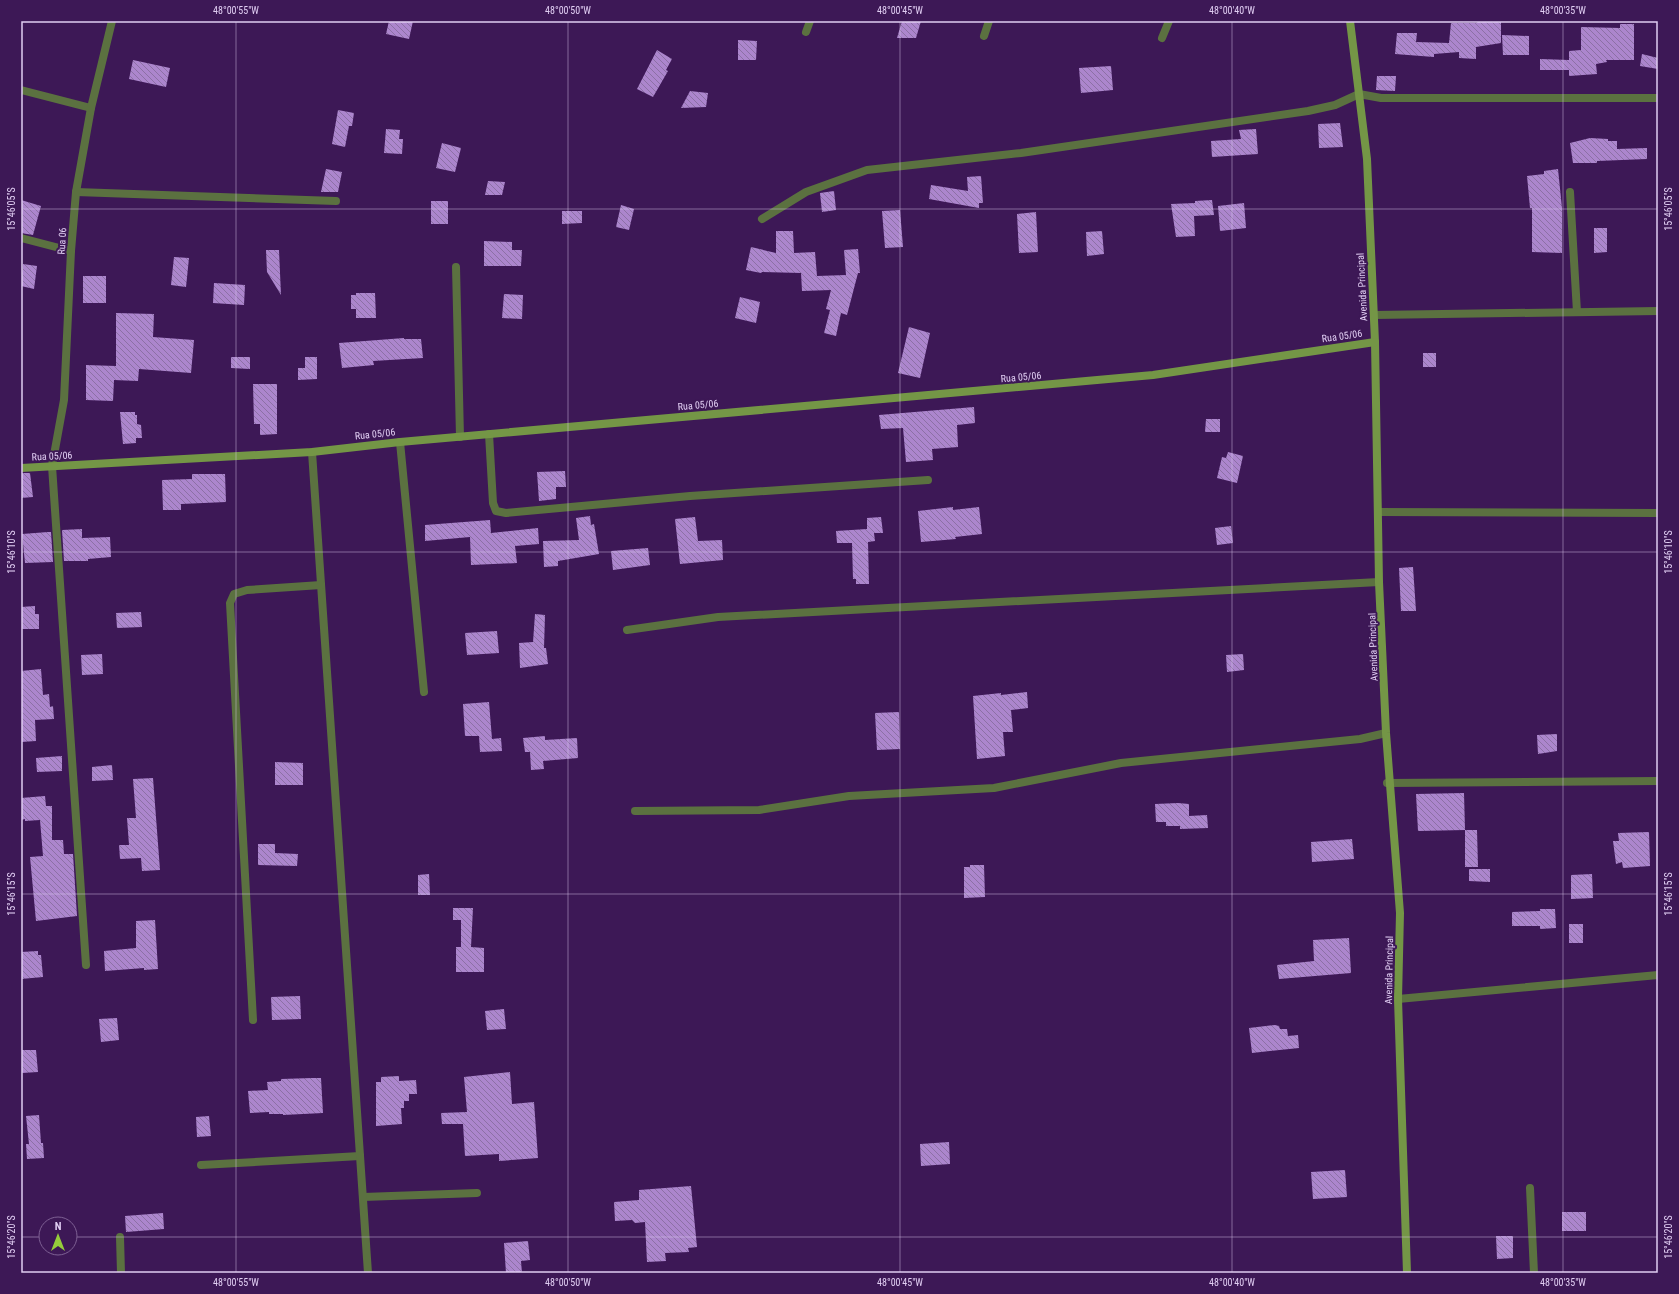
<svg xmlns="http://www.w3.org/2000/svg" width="1679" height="1294" viewBox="0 0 1679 1294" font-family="'Roboto Condensed',sans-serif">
<defs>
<pattern id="building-back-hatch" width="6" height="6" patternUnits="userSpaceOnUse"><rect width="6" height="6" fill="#ac86cd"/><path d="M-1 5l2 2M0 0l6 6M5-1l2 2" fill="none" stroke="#8c70a5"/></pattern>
</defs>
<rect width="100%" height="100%" fill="#3d1856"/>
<g fill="url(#building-back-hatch)">
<path d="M389,21h24l-4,18 -23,-5z"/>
<path d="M902,21h19l-5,17h-19z"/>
<path d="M1478,21h23v22l-25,4v12l-17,-1v-6l-25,2v3l-39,-3 2,-21h20l-1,9 33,1 2,-20h26z"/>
<path d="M1620,24h14v36h-28l1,2 -11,2 1,10 -28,2v-6h-29v-11l29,1v-9l12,-1v-23l39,1z"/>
<path d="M1502,35l27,1v19h-26z"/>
<path d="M738,40l19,1 -1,19h-18z"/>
<path d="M657,50l15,9 -6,11 2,1 -15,26 -16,-8z"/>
<path d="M1642,54l16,4v11l-18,-3z"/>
<path d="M133,60l37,8 -4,19 -37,-8z"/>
<path d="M1111,66l2,24 -32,3 -2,-25z"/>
<path d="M1377,76h19l-1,15 -19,-1z"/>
<path d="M690,91l18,2 -2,14 -25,1z"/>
<path d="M338,110l16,3 -2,13h-3l-4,21 -13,-3z"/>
<path d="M1340,123l3,24 -24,1 -1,-24z"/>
<path d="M386,129l14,1 -1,9h4l-1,15 -18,-1z"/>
<path d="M1256,129l2,25 -46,3 -1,-16 30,-2 -2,-9z"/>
<path d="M1590,138l18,1v2h9v8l30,-1v11l-50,2v2h-24l-3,-20z"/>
<path d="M442,143l19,5 -6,24 -19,-4z"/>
<path d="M326,169l16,3 -4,20h-17z"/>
<path d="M1558,169l4,39v45l-30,-1v-44h-2l-3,-32 17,-2v-3z"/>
<path d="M981,176l2,27h-4v5l-50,-9 2,-14 37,6 -1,-14z"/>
<path d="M488,181l17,1 -3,13h-17z"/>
<path d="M834,191l2,19 -14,2 -2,-19z"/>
<path d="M21,200l20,6 -8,29 -12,-2z"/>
<path d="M1212,200l2,15 -20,1 1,20 -19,1 -5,-33 24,-1v-2z"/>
<rect x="431" y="201" width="17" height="23"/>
<path d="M1244,203l2,25 -26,3 -2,-25z"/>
<path d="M621,205l13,4 -5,21 -13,-3z"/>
<path d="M900,210l3,37 -18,1 -3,-37z"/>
<path d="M562,211h20v12l-20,1z"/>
<path d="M1036,212l2,40 -19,1 -2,-39z"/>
<path d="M1594,228h13v24l-13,1z"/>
<path d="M776,231h17l1,22 21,-1 2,24 29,-1 -2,-25 14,-1 2,24h-2l-11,42 -6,-2 -5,23 -12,-3 6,-23 -4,-1 5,-19 -29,1 -1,-18 -39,-1 -1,1 -15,-3 5,-23 25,6z"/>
<path d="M1102,231l2,23 -17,2 -1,-24z"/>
<path d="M484,241l28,1v8h10l-1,16h-37z"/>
<path d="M266,250h13l2,45 -14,-23z"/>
<path d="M174,257l15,1 -3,29 -15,-2z"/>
<path d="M23,264l14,2 -3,23 -13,-3z"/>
<rect x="83" y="276" width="23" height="27"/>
<path d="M214,283l31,2 -1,20 -31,-2z"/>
<path d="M356,293h19l1,25h-20v-9h-5v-14h5z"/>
<path d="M504,294l19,1 -1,24 -20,-1z"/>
<path d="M740,297l20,5 -4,21 -21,-5z"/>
<path d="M116,313l38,1 -1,23 41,3 -3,33 -52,-4 -1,12 -24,-1 -1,21 -27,-1v-35l30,1z"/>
<path d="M909,327l21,6 -10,45 -22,-5z"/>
<path d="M404,338v1h17l2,19 -50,3 1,4 -32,3 -3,-25z"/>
<rect x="1423" y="353" width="13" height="14"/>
<path d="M231,357h19v12l-19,-1z"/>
<path d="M305,357h12v22l-19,1v-12h7z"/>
<path d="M253,384h24v50l-17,1v-11h-6z"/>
<path d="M974,407l1,16 -18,2 1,22 -26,2 1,11 -27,2 -3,-34 -22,1 -2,-14z"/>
<path d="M120,412h15v3h2v9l4,1 1,13h-6v5l-13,1z"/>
<path d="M1206,419h14v13h-15z"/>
<path d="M1228,452l15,4 -6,27 -20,-5 5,-21 4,1z"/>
<path d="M565,471l1,16h-10v12l-17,2 -2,-29z"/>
<path d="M21,473h9l3,24 -12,1z"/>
<path d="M192,474h33l1,28 -45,2v6h-18l-1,-30 30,-1z"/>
<path d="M953,507v3l26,-3 3,27 -27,3 1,2 -35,3 -3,-31z"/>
<path d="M590,516l1,9 3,-1 5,30 -41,7v5l-14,1 -1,-26 36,-1 -3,-22z"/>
<path d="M695,517l3,24 24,-1 1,20 -43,4 -5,-45z"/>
<path d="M881,517l2,16h-9l1,8 -7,1 1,42h-13v-5h-3l-1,-36h-15l-1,-12 31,-2v-11z"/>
<path d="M490,520l1,13 47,-5 1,16 -24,2 2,17 -46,2 -1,-28 -45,4v-16z"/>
<path d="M1231,526l2,17 -16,2 -2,-17z"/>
<path d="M82,529v9l28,-1 1,20 -23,2v2h-24l-2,-31z"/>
<path d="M48,532h3l2,30 -28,1 -3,-29z"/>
<path d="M648,548l2,17 -37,5 -2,-19z"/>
<path d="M1413,567l3,44h-15l-2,-43z"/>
<path d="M35,606v8h4v15h-18v-22z"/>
<path d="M141,612l1,15 -25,1 -1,-15z"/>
<path d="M535,614l10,1 -1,33h2l2,16 -28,4 -1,-25 14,-1z"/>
<path d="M497,631l2,22 -32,2 -2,-22z"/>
<path d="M102,654l1,20 -21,1 -1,-20z"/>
<path d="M1243,654l1,16 -17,2 -1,-17z"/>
<path d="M41,669l2,26 6,-1 1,13 3,-1 1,13 -19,1 1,21 -15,1v-71z"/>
<path d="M1027,692l1,16 -17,2 2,22h-10l2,24 -28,3 -4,-63 28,-3v2z"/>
<path d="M489,702l3,37 9,-1 1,13 -22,1 -1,-16h-14l-2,-32z"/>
<path d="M899,712l1,37 -23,1 -2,-37z"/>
<path d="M1557,734v17l-19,3 -1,-19z"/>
<path d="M545,736v4l32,-2 1,20 -35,3 1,8 -13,1 -1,-18h-5l-2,-14z"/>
<path d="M62,756v15l-25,1 -1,-14z"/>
<path d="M275,762l28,1v22h-28z"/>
<path d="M112,765l1,15 -21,1v-14z"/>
<path d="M153,778l7,92 -18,1 -1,-13 -21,1 -1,-14h10l-2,-27h9l-3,-39z"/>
<path d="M1464,793l1,37 -47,1 -2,-37z"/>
<path d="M45,796l1,10h6v34h11l1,14h9l4,62 -41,5 -6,-64 13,-1 -3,-36 -15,1v-2l-4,1v-22z"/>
<path d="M1178,803l11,1v12l18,-1 1,13 -28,1v-3h-14v-4h-10l-1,-18z"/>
<path d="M1465,830h12l1,37h-13z"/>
<path d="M1649,832l1,34 -27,2 -1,-6 -6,2 -3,-23h6l-1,-8z"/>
<path d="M1352,839l2,20 -42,3 -1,-20z"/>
<path d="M258,844h17v9l23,1 -1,12 -39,-1z"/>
<path d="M970,865h14l1,32 -21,1v-31h6z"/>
<path d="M1469,869h21v13l-21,-1z"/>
<path d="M429,874l1,21h-12v-20z"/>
<path d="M1592,874l1,24 -22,1v-24z"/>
<path d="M453,908h20l-2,39 13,1v24h-28v-25h5v-27h-8z"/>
<path d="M1540,909h15l1,19 -16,1v-3h-28v-14l28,-1z"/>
<path d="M155,920l3,49 -14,1v-2l-39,3 -1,-20 32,-3v-27z"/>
<rect x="1569" y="924" width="14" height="19"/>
<path d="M1349,938l2,35 -72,6 -2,-14 37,-4 -1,-21z"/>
<path d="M38,951v4h3l2,22 -22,2v-27z"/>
<path d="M300,996l1,23 -29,1 -1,-23z"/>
<path d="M504,1009l2,20 -19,1 -2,-19z"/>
<path d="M117,1018l2,22 -18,2 -2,-23z"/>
<path d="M1275,1025l4,1 1,3h7l1,7 10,-1 1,13 -47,5 -3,-25z"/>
<path d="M21,1050h15l2,22 -16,1z"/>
<path d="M510,1072l2,32 22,-2 4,56 -39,3v-7l-34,2 -2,-32h-21l-1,-11 26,-1 -3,-35z"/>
<path d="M399,1076v5l17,-1 1,14h-8v7h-5v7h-3l1,16 -26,2v-44h5v-5z"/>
<path d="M312,1078h9l2,35 -40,2v-1h-14v-2l-19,1 -2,-22 20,-1 -1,-8 14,-1v-2z"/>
<path d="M39,1115l2,28h2l1,15 -17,1 -1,-15h3l-3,-28z"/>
<path d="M209,1116l2,20 -14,1 -1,-20z"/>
<path d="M949,1142l1,22 -29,2 -1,-22z"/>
<path d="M1345,1170l2,27 -34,2 -2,-27z"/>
<path d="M691,1186l6,61 -9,1 1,4 -24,1 1,8 -19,1 -2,-40 -10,1 -3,-3 -17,1 -1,-19 25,-2v-10z"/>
<rect x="1562" y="1212" width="24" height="19"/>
<path d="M163,1213l1,16 -38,3 -1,-16z"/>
<path d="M1496,1236h17v22l-16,1z"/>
<path d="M528,1241l2,19 -9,1 1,12h-16l-2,-30z"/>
</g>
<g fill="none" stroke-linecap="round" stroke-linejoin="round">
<g stroke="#5b7140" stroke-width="8">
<path d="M21,90l70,18"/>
<path d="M627,630l91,-13 661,-35"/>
<path d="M201,1165l159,-9"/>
<path d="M363,1197l114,-4"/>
</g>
<g stroke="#5b7140" stroke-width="8">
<path d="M806,32l4,-11"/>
<path d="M984,36l5,-15"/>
<path d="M1162,38l7,-17"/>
<path d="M76,192l260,9"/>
<path d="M1570,192l7,120"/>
<path d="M762,219l44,-27 61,-22 154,-17 287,-42 27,-6 24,-11 22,4h277"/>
<path d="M21,238l50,13"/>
<path d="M456,267l4,170"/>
<path d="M1374,315l284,-4"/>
<path d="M489,434l4,69 3,8 10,2 184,-17 238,-16"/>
<path d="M400,442l24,250"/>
<path d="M312,452l56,821"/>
<path d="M1378,512l280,1"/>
<path d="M1387,783l271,-2"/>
<path d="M635,811l124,-1 90,-14 145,-8 127,-25 239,-24 26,-6"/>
<path d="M86,965l-34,-499 12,-66 7,-149 5,-59 15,-84 21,-87"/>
<path d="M1398,999l260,-24"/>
<path d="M253,1020l-23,-417 4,-9 13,-4 74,-5"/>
<path d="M1530,1188l4,85"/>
<path d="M120,1237l1,36"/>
</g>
<g stroke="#749646" stroke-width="8">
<path d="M1350,21l17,138 8,183 4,240 7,151 14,180 -2,86 9,274"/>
<path d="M21,468l291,-16 88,-10 753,-67 222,-33"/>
</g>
</g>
<path fill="none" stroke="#e0cdf2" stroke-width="1" stroke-opacity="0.45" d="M236,21v1252M568,21v1252M900,21v1252M1232,21v1252M1563,21v1252M21,209h1637M21,552h1637M21,894h1637M21,1237h25M70,1237h1588"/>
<g text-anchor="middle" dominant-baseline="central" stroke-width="4" stroke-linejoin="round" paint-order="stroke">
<g font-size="10" fill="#e0cdf2" stroke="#3d1856">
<text transform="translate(62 241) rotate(-86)">Rua 06</text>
<text transform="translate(1362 287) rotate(-93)">Avenida Principal</text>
<text transform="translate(1342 336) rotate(-8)">Rua 05/06</text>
<text transform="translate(1021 377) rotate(-5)">Rua 05/06</text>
<text transform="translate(698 405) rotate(-5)">Rua 05/06</text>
<text transform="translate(375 434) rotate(-6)">Rua 05/06</text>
<text transform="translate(52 456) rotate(-3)">Rua 05/06</text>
<text transform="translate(1373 647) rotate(-92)">Avenida Principal</text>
<text transform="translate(1389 970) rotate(-89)">Avenida Principal</text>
</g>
</g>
<rect width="1679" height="1294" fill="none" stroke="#3d1856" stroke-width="44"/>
<g transform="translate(58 1236)"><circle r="19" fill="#3d1856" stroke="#7e6094"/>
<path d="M0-3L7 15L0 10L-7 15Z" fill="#95cc3b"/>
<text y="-6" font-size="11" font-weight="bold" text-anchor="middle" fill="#e0cdf2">N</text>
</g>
<rect x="22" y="22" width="1635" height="1250" fill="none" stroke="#e0cdf2" stroke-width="1.5"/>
<g font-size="10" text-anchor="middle" fill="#e0cdf2">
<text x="236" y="14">48°00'55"W</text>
<text x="568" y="14">48°00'50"W</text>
<text x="900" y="14">48°00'45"W</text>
<text x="1232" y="14">48°00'40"W</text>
<text x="1563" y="14">48°00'35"W</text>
<text transform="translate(11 209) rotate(-90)" y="4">15°46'05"S</text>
<text transform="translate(1668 209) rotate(-90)" y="4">15°46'05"S</text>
<text transform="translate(11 552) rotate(-90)" y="4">15°46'10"S</text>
<text transform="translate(1668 552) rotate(-90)" y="4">15°46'10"S</text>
<text transform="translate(11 894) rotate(-90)" y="4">15°46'15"S</text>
<text transform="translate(1668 894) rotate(-90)" y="4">15°46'15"S</text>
<text transform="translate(11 1237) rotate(-90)" y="4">15°46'20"S</text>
<text transform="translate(1668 1237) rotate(-90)" y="4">15°46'20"S</text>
<text x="236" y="1286">48°00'55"W</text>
<text x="568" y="1286">48°00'50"W</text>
<text x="900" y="1286">48°00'45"W</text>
<text x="1232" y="1286">48°00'40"W</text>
<text x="1563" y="1286">48°00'35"W</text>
</g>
</svg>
